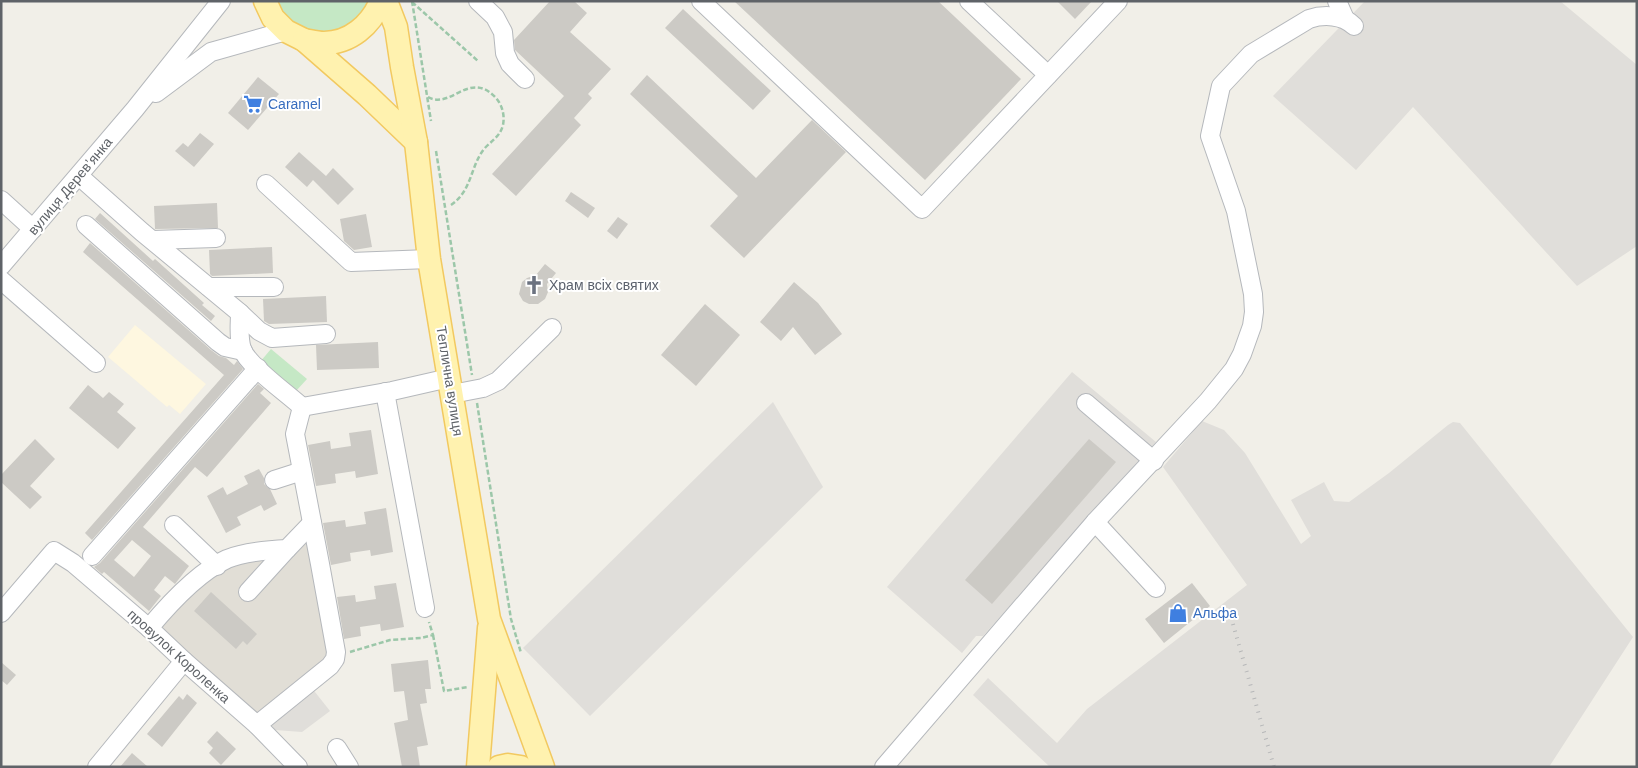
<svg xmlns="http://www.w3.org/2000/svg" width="1638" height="768" viewBox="0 0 1638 768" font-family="Helvetica,sans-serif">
<rect width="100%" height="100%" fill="#f1efe8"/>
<path fill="#fef7e0" d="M135,325l71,59 -26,30 -11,-9 -2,2 -59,-50z"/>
<g fill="#e0deda">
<path d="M1365,1h195l77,64v181l-60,40 -164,-179 -57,63 -83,-74z"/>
<path d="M1072,372l84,70 -173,194h-7l-14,17 -75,-66z"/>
<path d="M773,402l50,85 -233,229 -67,-68z"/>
<path d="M1202,421l22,9 21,23 56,91 10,-8 -20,-36 33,-18 10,19 15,1 40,-29 59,-48 5,-3 7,1 173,214 -84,130h-499l-77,-72 15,-17 69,65 30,-34 160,-124 -84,-118z"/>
<path d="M311,687l19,24 -28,21 -27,-2 -7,-10z"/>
</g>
<path fill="#e1ded6" d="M312,532l18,127 -75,59 -94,-87 5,-14 36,-39z"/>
<g fill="#c5e8c5">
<path d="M277,1h91c-4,9 -9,16 -16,22 -25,18 -63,7 -75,-22z"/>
<path d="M271,349l36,30 -11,12 -36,-29z"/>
</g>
<g fill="#cccac5" fill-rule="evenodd">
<path d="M550,1h24l13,12 -17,19 41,37 -23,25 4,4 -18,20 7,7 -65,71 -24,-22 72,-78 -49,-46 -1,-10z"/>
<path d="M734,1h204l83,78 -96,101z"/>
<path d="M1057,1h35l-17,18z"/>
<path d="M683,9l88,82 -18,19 -88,-82z"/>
<path d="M647,75l109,103 56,-58 34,32 -102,106 -34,-32 28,-30 -108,-102z"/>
<path d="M258,77l21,17 -31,36 -20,-17z"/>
<path d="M200,133l14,11 -20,23 -19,-16 8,-8 5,4z"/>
<path d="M299,152l27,24 7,-8 21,21 -16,16 -25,-25 -6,7 -22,-20z"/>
<path d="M571,192l24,16 -7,10 -23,-17z"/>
<path d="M217,203l1,25 -63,1 -1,-23z"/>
<path d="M100,213l53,48 2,-2 49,44 -2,2 13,11 -4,5 -116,-102z"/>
<path d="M366,214l6,33 -18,3 -10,-9 -4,-22z"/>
<path d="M618,217l10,7 -11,15 -10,-8z"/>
<path d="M90,243l121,107 8,6 7,2 8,7 3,-4 6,8 -151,171 -7,-7 139,-158 -141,-123z"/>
<path d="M272,247l1,26 -61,3 -2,-2 -1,-24z"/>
<path d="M545,264l11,9 -9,11 1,8 -3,7 -7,5h-9l-6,-3 -4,-7 3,-12 5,-4 9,-3z"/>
<path d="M794,282l24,21 24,31 -27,21 -22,-28 -12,14 -21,-19z"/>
<path d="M326,296l1,26 -58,2 -5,-3 -1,-22z"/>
<path d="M705,304l35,31 -44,51 -35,-31z"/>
<path d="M378,342l1,26 -62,2 -1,-25z"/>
<path d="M258,384l6,5 -4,4 11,10 -64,74 -12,-10 -52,60 46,39 -14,18 -10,-8 -11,14 7,6 -12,15 -45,-39 -2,2 -8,-7 6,-4zM132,540l19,16 -17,21 -20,-17z"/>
<path d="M88,385l15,13 6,-6 15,12 -7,8 19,16 -18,21 -49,-41z"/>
<path d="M371,430l7,44 -22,4 -1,-7 -20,3 1,9 -20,3 -8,-41 22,-4 1,8 20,-3 -2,-13z"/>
<path d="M35,439l20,20 -25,27 12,11 -12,12 -29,-27v-7z"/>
<path d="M1089,439l27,23 -124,142 -27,-24z"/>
<path d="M259,469l5,9v6l6,5 7,15 -13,7 -3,-6 -24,12 4,8 -15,8 -19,-37 16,-9 4,8 21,-11 -4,-8z"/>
<path d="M386,508l7,44 -22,4 -1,-6 -20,3 1,8 -20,4 -8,-42 22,-3 1,7 20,-3 -2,-12z"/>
<path d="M396,583l8,44 -23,4 -1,-7 -20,3 1,9 -17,3 -7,-42 18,-2 1,7 20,-3 -2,-13z"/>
<path d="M1192,583l18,23 -46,37 -19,-24z"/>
<path d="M211,592l46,42 -10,11 -4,-4 -7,8 -42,-38z"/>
<path d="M428,660l3,29h-6l2,14 -7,1 8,41 -11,2 3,20h-18l-8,-44 14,-3 -4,-29 -10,1 -3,-28z"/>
<path d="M1,662l15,13 -9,10 -6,-5z"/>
<path d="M187,694l10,9 -35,44 -15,-13 32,-38 4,4z"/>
<path d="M217,731l19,18 -15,16 -12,-12 4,-5 -6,-6z"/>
<path d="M132,753l16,14h-28z"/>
</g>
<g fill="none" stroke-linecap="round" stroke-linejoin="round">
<g stroke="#b5b8bc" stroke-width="20">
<g id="minor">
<path d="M478,1l17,16 8,15 2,21 5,11 15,15"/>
<path d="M701,1l221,208 196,-208"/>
<path d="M969,1l79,74"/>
<path d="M1337,1l8,18"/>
<path d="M156,93l55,-41 75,-21"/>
<path d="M79,176l63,56 98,81c0,11 -2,25 2,36 6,17 45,44 60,58l-7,27 25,130 16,88 -1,7 -5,7 -73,59"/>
<path d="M266,184l85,78 78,-3"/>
<path d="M1,200l32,29"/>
<path d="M86,225l132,117 7,5 18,4"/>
<path d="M153,240l63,-2"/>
<path d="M1,266l134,-157 86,-108"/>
<path d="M1,280l95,83"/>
<path d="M209,287h65"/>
<path d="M240,313l19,18 13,7 54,-4"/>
<path d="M385,392l40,216"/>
<path d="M452,394l31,-6 15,-7 54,-53"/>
<path d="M1086,403l68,58"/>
<path d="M302,407l90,-16 57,-13"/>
<path d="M274,480l28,-9"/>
<path d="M1095,522l61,66"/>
<path d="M174,525l43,41"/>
<path d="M92,556l166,-188"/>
<path d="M248,592l39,-43"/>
<path d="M1,613l53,-62 19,12 76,65 35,33 73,64 41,42"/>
<path d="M149,628c20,-24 49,-56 78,-69 17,-7 41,-9 60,-10l25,-26"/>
<path d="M337,748l12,19"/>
<path d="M97,767l87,-106"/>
<path d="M884,767l211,-245 113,-121 26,-32 8,-15 10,-28 2,-14 -1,-18 -17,-83 -26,-75 11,-50 30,-32 58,-35c15,-5 34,-4 45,7"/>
</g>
</g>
<g stroke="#f2c960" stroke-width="25">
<g id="major">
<path d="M265,1l8,17 13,13 18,9 63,55 49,47"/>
<path d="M386,1l10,26 6,40 14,75 13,117 60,360 54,148"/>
<path d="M304,40c6,1 13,3 20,3 26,0 47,-18 57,-42"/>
<path d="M478,767l11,-139"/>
<path d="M499,767l9,-2 13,2"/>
</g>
</g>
<g stroke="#9cc7a9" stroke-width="2.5" stroke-dasharray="5 2.5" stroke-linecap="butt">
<path d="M412,1l19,120"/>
<path d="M412,2l66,59"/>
<path d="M428,97c23,13 41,-27 67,0 7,7 10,18 8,28 -3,12 -12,16 -19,24 -14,18 -12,42 -33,56"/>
<path d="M436,151l36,224"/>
<path d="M477,403l34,216 10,34"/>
<path d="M433,635l11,56 24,-4"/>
<path d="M350,652l40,-12 31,-2 12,-3 -4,-13"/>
</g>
<use href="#minor" stroke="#fff" stroke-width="18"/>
<use href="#major" stroke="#fff2af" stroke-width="22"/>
<path stroke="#b6b7b8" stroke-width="4" stroke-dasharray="1 6" stroke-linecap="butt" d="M1233,624l41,143"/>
</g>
<defs>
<g id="supermarket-bare" transform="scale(1.5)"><path d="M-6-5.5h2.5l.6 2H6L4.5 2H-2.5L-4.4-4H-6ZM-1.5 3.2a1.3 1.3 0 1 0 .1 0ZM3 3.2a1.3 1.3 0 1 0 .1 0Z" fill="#3f7fe0" stroke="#fff" stroke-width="2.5" paint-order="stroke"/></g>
<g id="church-bare" transform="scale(1.5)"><path d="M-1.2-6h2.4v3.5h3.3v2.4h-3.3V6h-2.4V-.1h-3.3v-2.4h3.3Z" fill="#6b7280" stroke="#fff" stroke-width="2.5" paint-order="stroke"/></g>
<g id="shop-bare" transform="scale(1.5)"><path d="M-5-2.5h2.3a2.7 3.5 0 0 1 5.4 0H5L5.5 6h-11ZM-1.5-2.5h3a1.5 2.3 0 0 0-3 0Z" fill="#3f7fe0" stroke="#fff" stroke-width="2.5" paint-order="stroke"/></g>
</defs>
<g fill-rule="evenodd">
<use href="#supermarket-bare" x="253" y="104"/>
<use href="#church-bare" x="534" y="285"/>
<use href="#shop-bare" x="1178" y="613"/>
</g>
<g text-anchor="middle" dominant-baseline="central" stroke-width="4" stroke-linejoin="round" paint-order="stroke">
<g font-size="14" fill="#366cbe" stroke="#fff" text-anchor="start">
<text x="268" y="104">Caramel</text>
<text x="1193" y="613">Альфа</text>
</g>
<g font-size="14" fill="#5f6368" stroke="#fff">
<text transform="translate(70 186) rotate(-50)">вулиця Деревʼянка</text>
<text transform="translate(450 381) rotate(81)">Теплична вулиця</text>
<text transform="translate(179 656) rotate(42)">провулок Короленка</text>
</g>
<g font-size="14" fill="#5b616d" stroke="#fff" text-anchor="start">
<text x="549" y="285">Храм всіх святих</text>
</g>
</g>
<rect width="1638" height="768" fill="none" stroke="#5f6368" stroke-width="5"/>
</svg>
